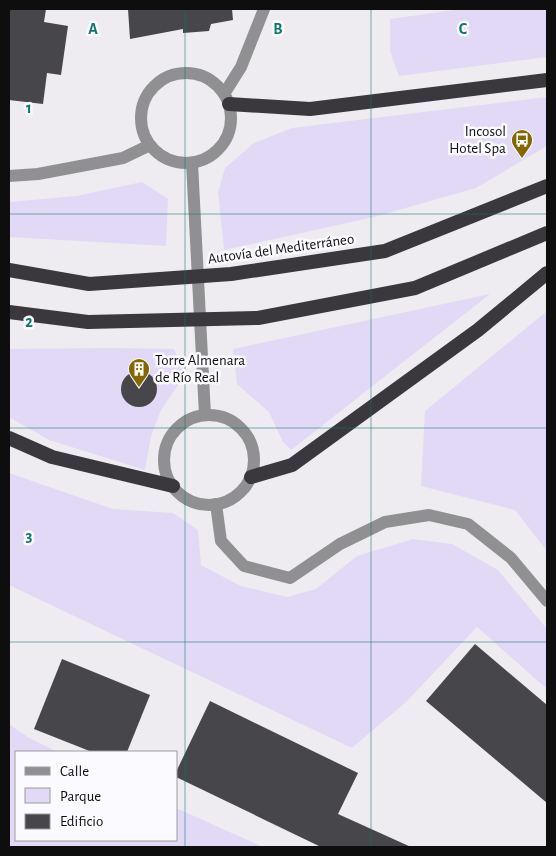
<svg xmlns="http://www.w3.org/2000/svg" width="556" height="856" viewBox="0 0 556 856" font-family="'Alegreya Sans',sans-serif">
<rect width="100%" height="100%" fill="#eeecf1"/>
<g fill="#e2d9f7">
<path d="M461,9h86v48l-148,19 -9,-25v-32z"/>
<path d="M547,97v49l-71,42 -102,29 -150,33 -6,-58 7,-24 29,-25 38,-15z"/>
<path d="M142,182l26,17 -2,47 -157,-9v-35l67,-6z"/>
<path d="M490,294l-199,156 -8,-8 -14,-30 -32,-28 -4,-35z"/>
<path d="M547,311v240l-32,-41 -94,-24 4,-75z"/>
<path d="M112,348l62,1 11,26 -24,35 -10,26 -6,34 -96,-30 -40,-23v-68z"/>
<path d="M9,473l104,36 60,4 25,17 3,35 40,21 46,11 29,-8 41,-33 56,-17 39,5 46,26 49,59v60l-70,-62 -71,75 -54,46 -343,-163z"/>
<path d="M9,724l20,14 29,14h-42v88h160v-32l87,39h-254z"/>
</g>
<g fill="#47464a">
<path d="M9,9h37l-2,13 24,4 -7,49 -14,-2 -4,31 -34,-4z"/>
<path d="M128,9h104l1,11 -22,4 -2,7 -26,2v-4l-53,10z"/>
<circle cx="139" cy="389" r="18"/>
<path d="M475,644l72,61v98l-121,-102z"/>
<path d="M62,659l88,36 -23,57h-35l-58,-23z"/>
<path d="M210,701l148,72 -20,41 73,33h-90l-145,-70v-5z"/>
</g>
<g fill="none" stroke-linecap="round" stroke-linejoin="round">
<g stroke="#909092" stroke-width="12">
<circle cx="186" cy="118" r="45"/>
<path d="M224,94l17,-27 23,-58"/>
<path d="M192,163l13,252"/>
<path d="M9,176l29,-2 85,-16 27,-13"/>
<circle cx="209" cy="460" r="45"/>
<path d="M216,504l5,37 23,25 46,12 50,-34 45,-22 44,-7 39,9 43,34 36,43"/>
</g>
<g stroke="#3a383c" stroke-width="14">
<path d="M229,104l81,5 237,-29"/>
<path d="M9,270l80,14 142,-10 154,-23 162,-65"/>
<path d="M9,312l79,10 170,-4 157,-30 132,-55"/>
<path d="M9,438l43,19 121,29"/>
<path d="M251,477l41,-12 186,-135 69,-57"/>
</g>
</g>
<path fill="none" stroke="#0f766e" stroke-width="1" stroke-opacity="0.55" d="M185,9v838M371,9v838M9,214h538M9,428h538M9,642h538"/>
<defs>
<g id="bus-pin" transform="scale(1.125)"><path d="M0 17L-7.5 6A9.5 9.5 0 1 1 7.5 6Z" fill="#856701" stroke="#fbfafe"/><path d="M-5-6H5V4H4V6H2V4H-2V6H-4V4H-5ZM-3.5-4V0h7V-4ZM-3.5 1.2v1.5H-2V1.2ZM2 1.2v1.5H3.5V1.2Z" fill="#fff"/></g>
<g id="building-pin" transform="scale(1.125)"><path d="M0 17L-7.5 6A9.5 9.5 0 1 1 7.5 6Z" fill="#856701" stroke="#fbfafe"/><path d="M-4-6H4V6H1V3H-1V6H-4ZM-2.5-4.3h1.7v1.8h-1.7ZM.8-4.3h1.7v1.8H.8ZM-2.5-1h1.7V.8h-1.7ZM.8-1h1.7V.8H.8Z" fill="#fff"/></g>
</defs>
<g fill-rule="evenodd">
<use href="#bus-pin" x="522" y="140"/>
<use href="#building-pin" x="139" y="369"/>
</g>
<g text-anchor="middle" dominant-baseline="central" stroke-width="5" stroke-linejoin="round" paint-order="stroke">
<g font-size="15" fill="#0e0e0f" stroke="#fbfafe" text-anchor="end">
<text x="506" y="131">Incosol<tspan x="506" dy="17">Hotel Spa</tspan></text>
<text x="155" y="360" text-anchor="start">Torre Almenara<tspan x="155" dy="17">de Río Real</tspan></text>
</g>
<g font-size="15" fill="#0e0e0f" stroke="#fbfafe">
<text transform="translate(281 249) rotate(-8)">Autovía del Mediterráneo</text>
</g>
</g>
<g font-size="16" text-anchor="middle" font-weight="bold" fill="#0f766e" stroke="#fbfafe" stroke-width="5" stroke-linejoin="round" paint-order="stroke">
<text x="93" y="34">A</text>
<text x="278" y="34">B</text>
<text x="463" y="34">C</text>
<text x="29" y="113">1</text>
<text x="29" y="327">2</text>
<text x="29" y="541">3</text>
</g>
<rect width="556" height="856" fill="none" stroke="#0e0e0f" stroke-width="20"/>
<rect x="15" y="751" width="162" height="90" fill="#fbfafe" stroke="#9c9c9e"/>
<rect x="25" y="767" width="25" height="8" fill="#909092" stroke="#9c9c9e"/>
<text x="60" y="776" font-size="15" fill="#0e0e0f">Calle</text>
<rect x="25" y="788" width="25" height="15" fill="#e2d9f7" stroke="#9c9c9e"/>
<text x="60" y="801" font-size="15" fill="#0e0e0f">Parque</text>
<rect x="25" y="814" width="25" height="15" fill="#47464a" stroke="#9c9c9e"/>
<text x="60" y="826" font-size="15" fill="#0e0e0f">Edificio</text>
</svg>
